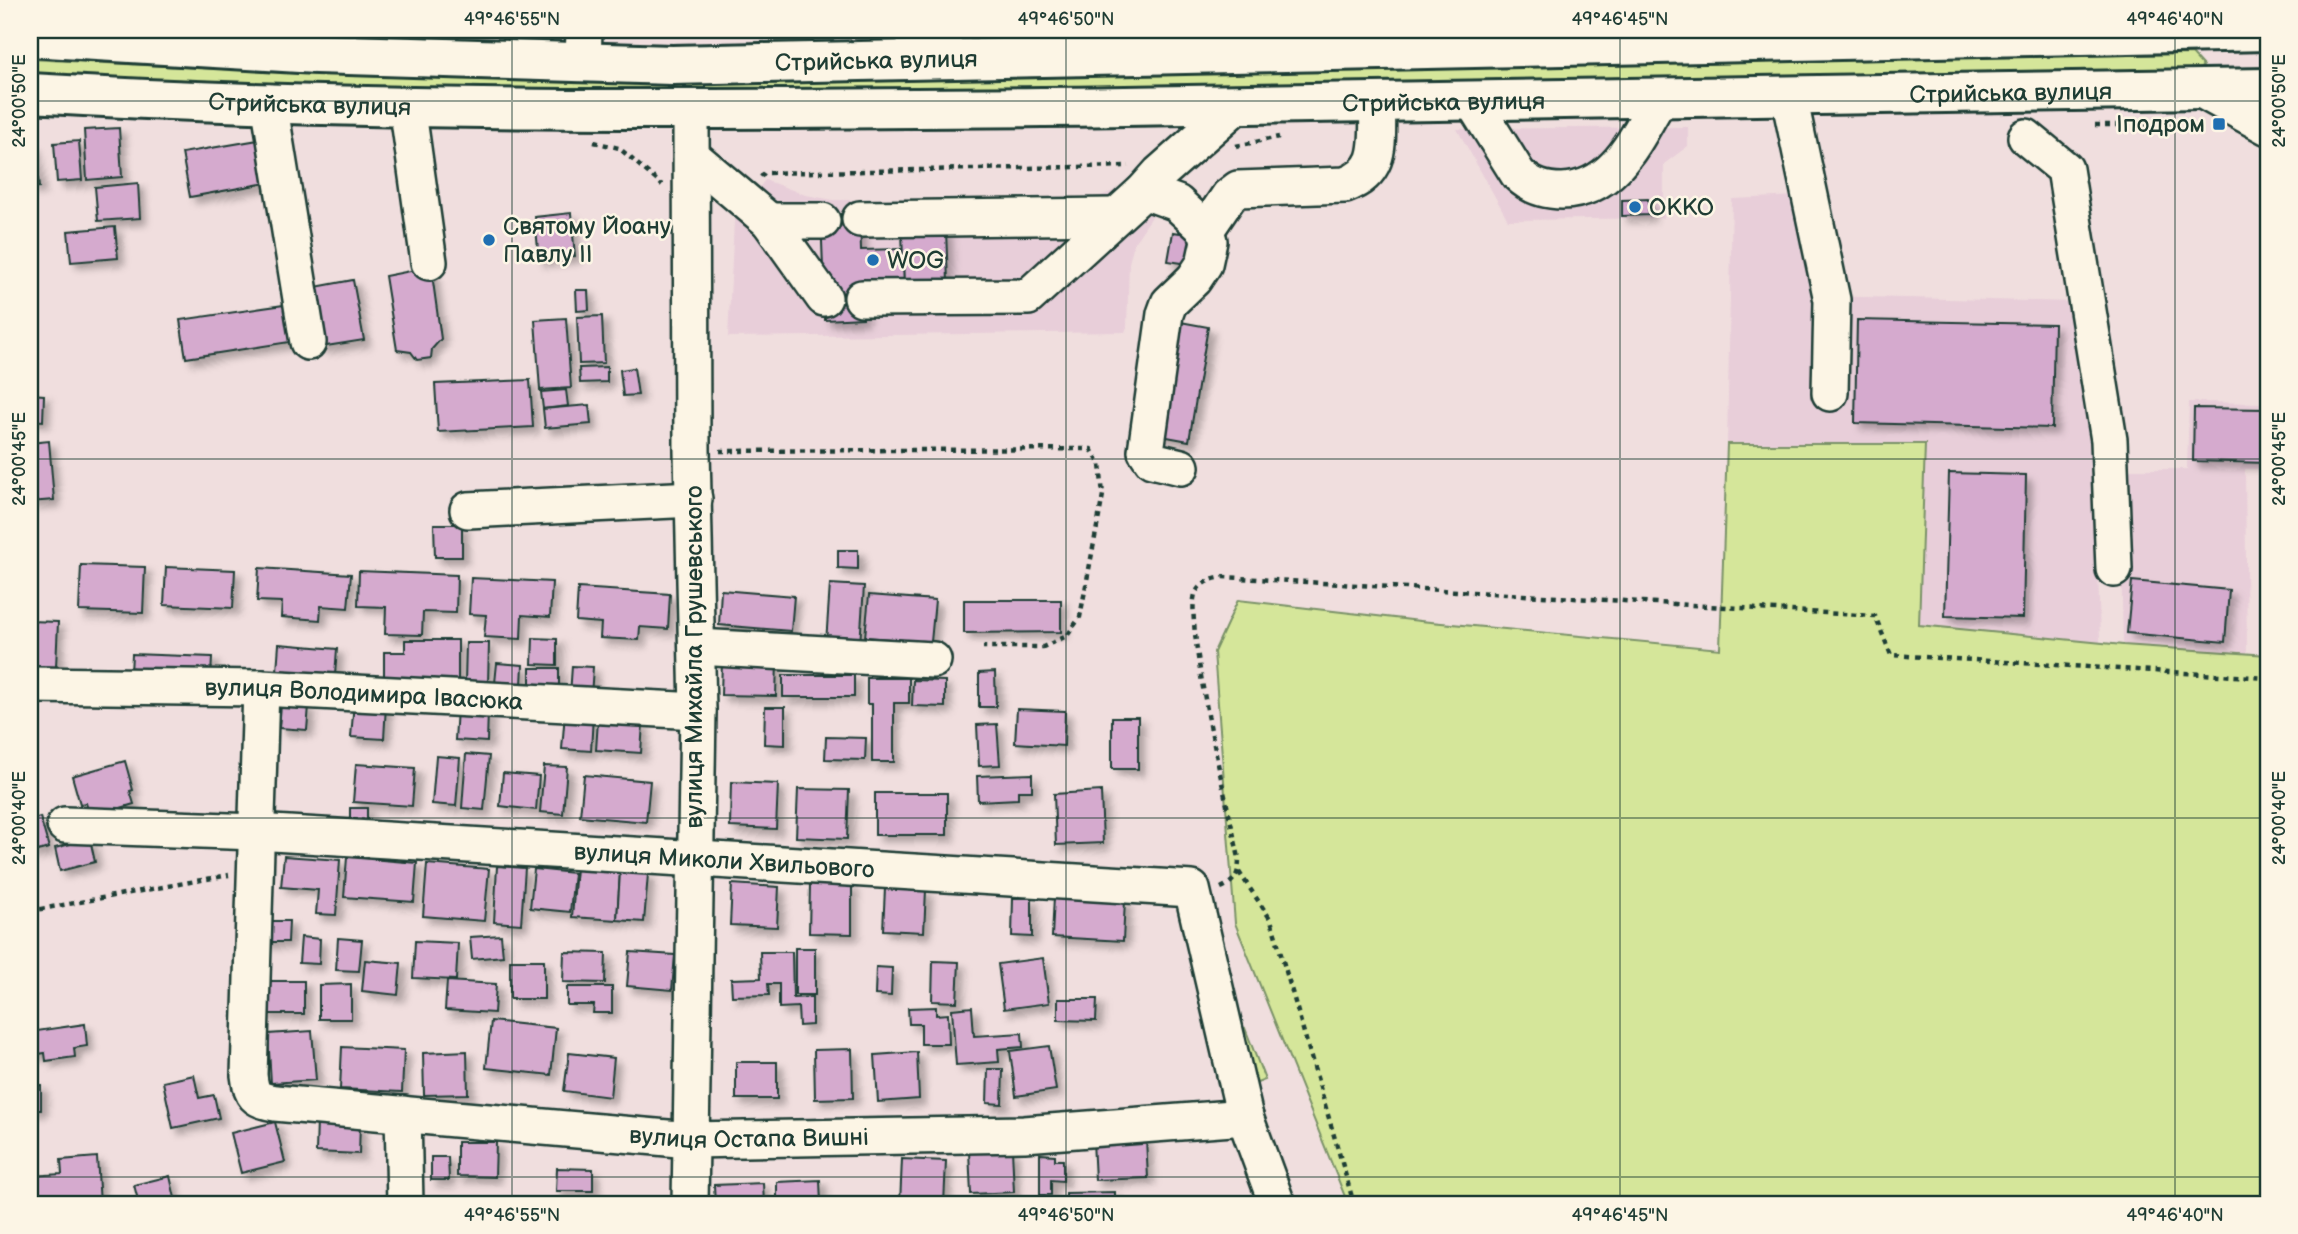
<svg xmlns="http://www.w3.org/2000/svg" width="2298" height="1234" viewBox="0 0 2298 1234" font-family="'Balsamiq Sans',sans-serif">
<defs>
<filter id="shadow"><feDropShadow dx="6" dy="6" stdDeviation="3.5" flood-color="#0004"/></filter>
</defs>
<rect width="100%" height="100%" fill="#f0dede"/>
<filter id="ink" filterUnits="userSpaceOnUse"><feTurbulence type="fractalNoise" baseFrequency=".0143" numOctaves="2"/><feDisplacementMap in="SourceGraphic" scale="14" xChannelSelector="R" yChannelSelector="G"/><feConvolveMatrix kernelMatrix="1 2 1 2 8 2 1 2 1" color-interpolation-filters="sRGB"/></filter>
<g filter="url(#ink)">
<g fill="#e8ced9">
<path d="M1688,127v19l-24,18v54l-156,2 -51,-91z"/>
<path d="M765,180l41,15 27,5 259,-1 35,-13 37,13 -30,44 -5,20 -2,64 -2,5 -397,5 6,-116z"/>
<path d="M1800,196l23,100 254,6 18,142 5,199 -181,-18 -100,-181h-92l5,-245z"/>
<path d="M2189,402l79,1v66h-23l2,185 -124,-9 -4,-176h68z"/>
</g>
<g fill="#d5e69a" stroke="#7a9267" stroke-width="2">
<path d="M2192,54l11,12 -11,9 -1506,23 -372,-7 -284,-15v-17l284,15 372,5z"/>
<path d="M1727,444h198l-6,181 204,20 145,10v549h-920l-113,-281 -21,-271 24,-52 182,21 300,28z"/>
<path d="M1245,1028l20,52 -23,9 -17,-53z"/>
</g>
<g fill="#d5aace" stroke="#1f3d34" stroke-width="2" filter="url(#shadow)">
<path d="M119,128l3,49 -35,3 -3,-50z"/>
<path d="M264,139l8,43 -82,15 -8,-44z"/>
<path d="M79,141l3,39 -25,2 -3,-39z"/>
<path d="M34,145l5,42 -9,1v-42z"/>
<path d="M138,183l2,35 -42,3 -3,-34z"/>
<path d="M1648,199l1,16 -27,1v-16z"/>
<path d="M571,213l4,43 -36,4 -4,-43z"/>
<path d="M860,213l1,37 42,-1 1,35 -42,1 1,33 -38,2 -4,-105z"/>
<path d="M115,227l3,31 -47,4 -3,-31z"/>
<path d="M946,230l2,52 -44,2 -2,-52z"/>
<path d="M1173,232l28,4 -5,29 -28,-4z"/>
<path d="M431,267l10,72 -9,10 -1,9 -14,2 -6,-8 -14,-2 -12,-74z"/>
<path d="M353,280l11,60 -44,7 -10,-59z"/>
<path d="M576,290h12l1,20 -12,1z"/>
<path d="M291,304l5,37 -110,17 -6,-38z"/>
<path d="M602,316l2,47 -25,1 -2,-47z"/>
<path d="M566,318l5,70 -31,2 -5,-70z"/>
<path d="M1857,320l197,4 -2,104 -197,-5z"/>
<path d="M1175,321l33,6 -19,114 -33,-6z"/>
<path d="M607,367v15l-27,1 -1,-15z"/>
<path d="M634,368l4,27 -15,1 -3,-26z"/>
<path d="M530,380l3,47 -95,5 -3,-48z"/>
<path d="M566,390l2,16 -25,3 -2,-17z"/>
<path d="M30,394l14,1 -1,26 -13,-1z"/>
<path d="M589,405l2,19 -46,4 -2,-19z"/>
<path d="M2194,408l74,1v54l-75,-2z"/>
<path d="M49,441l5,59 -24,2v-59z"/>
<path d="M1949,473l77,2 -3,143 -78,-2z"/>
<path d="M434,524h28v33h-27z"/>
<path d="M838,550h20v19l-20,-1z"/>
<path d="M81,565l64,2 -2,46 -64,-2z"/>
<path d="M166,567l69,3 -2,38 -69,-3z"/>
<path d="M259,568l92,6 -3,34 -27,-2 -1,14 -39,-3 1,-15 -25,-1z"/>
<path d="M359,571l98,4 -1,38 -33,-1 -1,23 -37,-1 1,-27 -28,-1z"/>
<path d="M471,578l81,4 -2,35 -28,-2 -1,24 -37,-2 2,-22 -17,-1z"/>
<path d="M2132,581l97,9 -4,52 -98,-9z"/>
<path d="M830,584l34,2 -4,59 -34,-2z"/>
<path d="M578,588l92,6 -2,35 -28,-2 -1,13 -39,-2 1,-15 -25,-2z"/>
<path d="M721,590l73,6 -3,35 -72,-6z"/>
<path d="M869,595l66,5 -4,42 -66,-5z"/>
<path d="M964,600h97v32l-97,1z"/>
<path d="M30,621l28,1 -2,45 -26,-1z"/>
<path d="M533,638l24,1v26l-25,-1z"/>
<path d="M405,640h53v45h-74v-33h21z"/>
<path d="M466,643h23l-1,41 -23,-1z"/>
<path d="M279,644l58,5 -2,26 -58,-4z"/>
<path d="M132,654l80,3 -1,20 -80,-4z"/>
<path d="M722,660l55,1 -1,35 -55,-1z"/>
<path d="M497,663l26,2 -1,20 -27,-2z"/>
<path d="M572,666l21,1 -2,29 -21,-1z"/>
<rect x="530" y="668" width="29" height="24"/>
<path d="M995,672l1,35h-17v-34z"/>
<rect x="783" y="675" width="71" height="22"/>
<path d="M867,678h42v25h-15v59h-22v-58h-5z"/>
<path d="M913,680l32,1v26l-33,-1z"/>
<path d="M354,702l32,3 -2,34 -33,-2z"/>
<path d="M281,705l28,1 -2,24 -28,-2z"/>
<path d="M765,707h20v38l-21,-1z"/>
<path d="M457,709l31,2 -1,31 -32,-2z"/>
<path d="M1017,709l48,2 -1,35 -49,-3z"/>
<path d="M565,713l28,2 -2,36 -29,-2z"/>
<rect x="1112" y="717" width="26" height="52"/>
<path d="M598,720l45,3 -2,30 -45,-3z"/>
<path d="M997,724l3,41 -21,1 -2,-41z"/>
<path d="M826,737l40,1 -1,22 -40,-1z"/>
<path d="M466,754l23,2 -5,54 -22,-2z"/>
<path d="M436,756l24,2 -4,48 -24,-2z"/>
<path d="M125,761l8,29 -3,1 4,13 -44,13 -4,-14 -6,1 -8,-28z"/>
<path d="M356,764l59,4 -3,38 -59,-4z"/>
<path d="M544,766l23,1 -4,47 -23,-2z"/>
<path d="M503,773l36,3 -3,34 -36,-4z"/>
<path d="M1032,774v17h-14v8l-40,2 -1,-25z"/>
<path d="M584,775l66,6 -4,41 -66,-6z"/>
<path d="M731,782l47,2 -2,45 -46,-2z"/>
<path d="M798,789l51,1 -2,49 -51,-2z"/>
<path d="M1101,791l2,52 -47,2 -2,-51z"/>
<rect x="875" y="793" width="72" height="42"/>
<path d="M350,808h17v16l-17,-1z"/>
<path d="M40,817l9,31 -19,5v-33z"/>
<path d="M90,839l5,23 -35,9 -5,-23z"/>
<path d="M284,856l56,4 -4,55 -20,-1 2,-24 -37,-3z"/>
<path d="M347,857l70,6 -3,39 -70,-5z"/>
<path d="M427,864l62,5 -5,52 -61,-5z"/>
<path d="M497,866l28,2 -4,56 -27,-2z"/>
<path d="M576,868l44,4 -3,48 -45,-3z"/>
<path d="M534,869l40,4 -4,39 -40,-4z"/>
<path d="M620,872l28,2 -4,48 -27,-2z"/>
<path d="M732,884l47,3 -2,40 -47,-2z"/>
<path d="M810,884l42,1v49l-43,-1z"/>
<path d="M885,888l41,2 -2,42 -41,-2z"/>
<path d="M1054,896l71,4 -2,41 -71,-4z"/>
<path d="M1013,898h19v39l-20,-1z"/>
<path d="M262,921h27l-1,21h-27z"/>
<path d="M501,935l2,21 -31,3 -2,-22z"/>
<path d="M301,937l19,2 -1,25 -20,-1z"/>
<path d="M338,938l24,2 -3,31 -23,-1z"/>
<path d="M415,941l43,2 -2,37 -43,-2z"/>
<rect x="795" y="948" width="20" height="47"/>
<path d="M564,952l42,1 -1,30 -42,-1z"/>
<path d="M630,952l45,3 -3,35 -45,-4z"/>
<path d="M760,952h32l1,46 19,-1v28l-13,1 -1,-19 -19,1v-24h-11l1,11 -37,1 -1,-17 30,-1z"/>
<path d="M1043,958l6,45 -45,6 -6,-45z"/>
<path d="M365,960l36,3 -3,32 -36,-4z"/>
<rect x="510" y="960" width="34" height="39"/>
<path d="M933,961l26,1 -2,40 -25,-1z"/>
<path d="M876,967l16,1 -1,28 -16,-1z"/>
<rect x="264" y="981" width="40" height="33"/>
<path d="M447,981l49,3 -2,29 -49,-3z"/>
<path d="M351,984v35h-32v-34z"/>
<path d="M567,987h45v26h-19l1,-8h-27z"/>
<path d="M1058,999h39l-1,22 -38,-1z"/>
<path d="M936,1007v8l12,-1 1,30h-28v-20h-12l-1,-16z"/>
<path d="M972,1007l2,29 48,-3 1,14 -25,2 1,13 -43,3 -4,-56z"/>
<path d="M491,1021l65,7 -5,47 -65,-7z"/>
<path d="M85,1024l2,22 -13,2 1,9 -29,4 -1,-8 -13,2 -2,-23z"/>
<path d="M312,1031l4,49 -45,3 -3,-49z"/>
<path d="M1049,1046l7,44 -40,6 -6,-45z"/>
<path d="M342,1047l62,3 -2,42 -62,-3z"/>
<path d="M852,1049l1,49 -38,1 -1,-49z"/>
<path d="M467,1051l1,43 -44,1 -1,-42z"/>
<path d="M917,1052l2,47 -41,3 -3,-47z"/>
<path d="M569,1053l45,5 -4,39 -46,-6z"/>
<rect x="736" y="1062" width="41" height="37"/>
<path d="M988,1069h15l-1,35 -15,-1z"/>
<path d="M194,1075l5,23 15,-3 5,23 -46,10 -10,-46z"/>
<rect x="30" y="1085" width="11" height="25"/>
<path d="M317,1120l43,2 -1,32 -43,-2z"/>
<path d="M275,1122l10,40 -44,11 -10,-40z"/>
<path d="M1146,1139l2,39 -53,2 -2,-39z"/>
<path d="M457,1142h39l-1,35 -38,-1z"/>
<path d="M1012,1149l2,43 -43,2 -2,-43z"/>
<path d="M1040,1154l15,1v5h8v21l-12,-1v15h-11z"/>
<path d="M97,1157l3,47h-70v-28l32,-2 -1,-14z"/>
<path d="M431,1157h17l1,23h-18z"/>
<path d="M902,1159l44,2 -2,43h-44z"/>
<path d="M557,1168l36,1v22h-37z"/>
<path d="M170,1176l5,22 -22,6h-14l-5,-19z"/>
<path d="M820,1180l1,24h-44v-22z"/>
<path d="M763,1183l1,21h-49l-1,-19z"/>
<path d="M1115,1192v12h-49v-11z"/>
<rect x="557" y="1199" width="34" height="5"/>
<path d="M613,1199l42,1v4h-43z"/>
<path d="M453,1200l46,1v3h-46z"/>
</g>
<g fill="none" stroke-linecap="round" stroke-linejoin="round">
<g stroke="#1f3d34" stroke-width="40">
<g id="minor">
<path d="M583,63l1,-33"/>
<path d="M2199,89l69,38"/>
<path d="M1789,97l43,203 -2,93"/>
<path d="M269,102l39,240"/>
<path d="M1473,102l45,72c13,13 27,17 44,17 53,-1 74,-53 97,-92"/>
<path d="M407,105l22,157"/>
<path d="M2026,137l39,32 44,271 5,129"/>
<path d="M692,156l77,65 55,77"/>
<path d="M1144,191l33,12 29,27 3,11 -5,23 -10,15 -25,24 -4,11 -19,137 6,9 29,7"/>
<path d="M860,219l255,-3"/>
<path d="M769,221h53"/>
<path d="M1206,230l23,-34 9,-7 107,-4c40,-14 31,-46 33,-81"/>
<path d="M862,298l166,-1 116,-106 16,-18 77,-68"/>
<path d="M468,510l226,-11"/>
<path d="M697,647l236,13"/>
<path id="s1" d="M30,685l231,3 437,23"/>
<path id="s2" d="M261,688l-12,387c2,20 6,25 26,28l415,37 334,-6 221,-17"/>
<path id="s3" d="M65,825l191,7 936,57 53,228 32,87"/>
<path d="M403,1114l2,90"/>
<path d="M690,1204l8,-493 -6,-260 -1,-341"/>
</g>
</g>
<g stroke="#1f3d34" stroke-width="44">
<g id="major">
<path id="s4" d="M30,37l286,17 356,11 1596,-34"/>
<path id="s5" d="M30,93c337,20 675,17 1012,14 409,-4 818,-11 1226,-19"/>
</g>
</g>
<g stroke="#1f3d34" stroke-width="4.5" stroke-dasharray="5 5" stroke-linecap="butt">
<path d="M2095,125h85"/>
<path d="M594,142l25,6 43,37"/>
<path d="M1236,146l43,-9"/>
<path d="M761,177l3,-4 365,-7"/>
<path d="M720,451l371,-2 9,15 3,31 -23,122 -13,19 -24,11h-60"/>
<path d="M1239,872l32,48 83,284"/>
<path d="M1221,888c15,-7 18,-14 18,-30 -9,-40 -57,-241 -43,-266 6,-11 17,-13 27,-15l652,39 16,39 377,23"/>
<path d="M30,911l199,-36"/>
</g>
<use href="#minor" stroke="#fcf5e5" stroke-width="35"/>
<use href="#major" stroke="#fcf5e5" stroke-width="38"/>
</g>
</g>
<path fill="none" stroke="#1f3d34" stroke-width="2" stroke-opacity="0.45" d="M512,30v1174M1066,30v1174M1620,30v1174M2175,30v1174M30,101h2238M30,459h2238M30,818h2238M30,1177h2238"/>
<g fill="#1f6fb2" stroke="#fcf5e5" stroke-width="2.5">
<rect x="2212" y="117" width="14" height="14" rx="3.5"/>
<circle cx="1635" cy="207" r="7"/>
<circle cx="489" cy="240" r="7"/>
<circle cx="873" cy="260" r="7"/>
</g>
<g text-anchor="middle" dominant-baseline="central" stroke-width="5" stroke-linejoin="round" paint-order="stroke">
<g font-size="24" fill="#1f3d34" stroke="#fcf5e5">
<text stroke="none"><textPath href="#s4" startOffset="847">Стрийська вулиця</textPath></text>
<text stroke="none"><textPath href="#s5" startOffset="1981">Стрийська вулиця</textPath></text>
<text stroke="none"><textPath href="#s5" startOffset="280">Стрийська вулиця</textPath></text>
<text stroke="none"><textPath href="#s5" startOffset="1414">Стрийська вулиця</textPath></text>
<text transform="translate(694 657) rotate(-90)">вулиця Михайла Грушевського</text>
<text stroke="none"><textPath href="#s1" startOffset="334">вулиця Володимира Івасюка</textPath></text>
<text stroke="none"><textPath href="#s3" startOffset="660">вулиця Миколи Хвильового</textPath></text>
<text stroke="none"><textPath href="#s2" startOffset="906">вулиця Остапа Вишні</textPath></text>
</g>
<g font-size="24" fill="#1f3d34" stroke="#fcf5e5" text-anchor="start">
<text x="2205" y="124" text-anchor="end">Іподром</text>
<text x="1649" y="207">ОККО</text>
<text x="503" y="226">Святому Йоану<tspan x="503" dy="28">Павлу ІІ</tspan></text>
<text x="887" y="260">WOG</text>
</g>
</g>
<rect width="2298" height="1234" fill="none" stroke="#fcf5e5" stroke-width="77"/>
<rect x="38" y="38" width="2222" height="1158" fill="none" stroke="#1f3d34" stroke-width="2.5"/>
<g font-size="18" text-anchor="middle" fill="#1f3d34">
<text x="512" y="25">49°46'55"N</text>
<text x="1066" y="25">49°46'50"N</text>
<text x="1620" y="25">49°46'45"N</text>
<text x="2175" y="25">49°46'40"N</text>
<text transform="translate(2279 101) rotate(-90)" y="6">24°00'50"E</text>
<text transform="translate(19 101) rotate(-90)" y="6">24°00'50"E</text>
<text transform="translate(2279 459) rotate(-90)" y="6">24°00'45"E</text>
<text transform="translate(19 459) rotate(-90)" y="6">24°00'45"E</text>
<text transform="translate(2279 818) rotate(-90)" y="6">24°00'40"E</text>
<text transform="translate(19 818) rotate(-90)" y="6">24°00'40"E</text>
<text x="512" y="1221">49°46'55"N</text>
<text x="1066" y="1221">49°46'50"N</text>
<text x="1620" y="1221">49°46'45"N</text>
<text x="2175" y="1221">49°46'40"N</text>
</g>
</svg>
